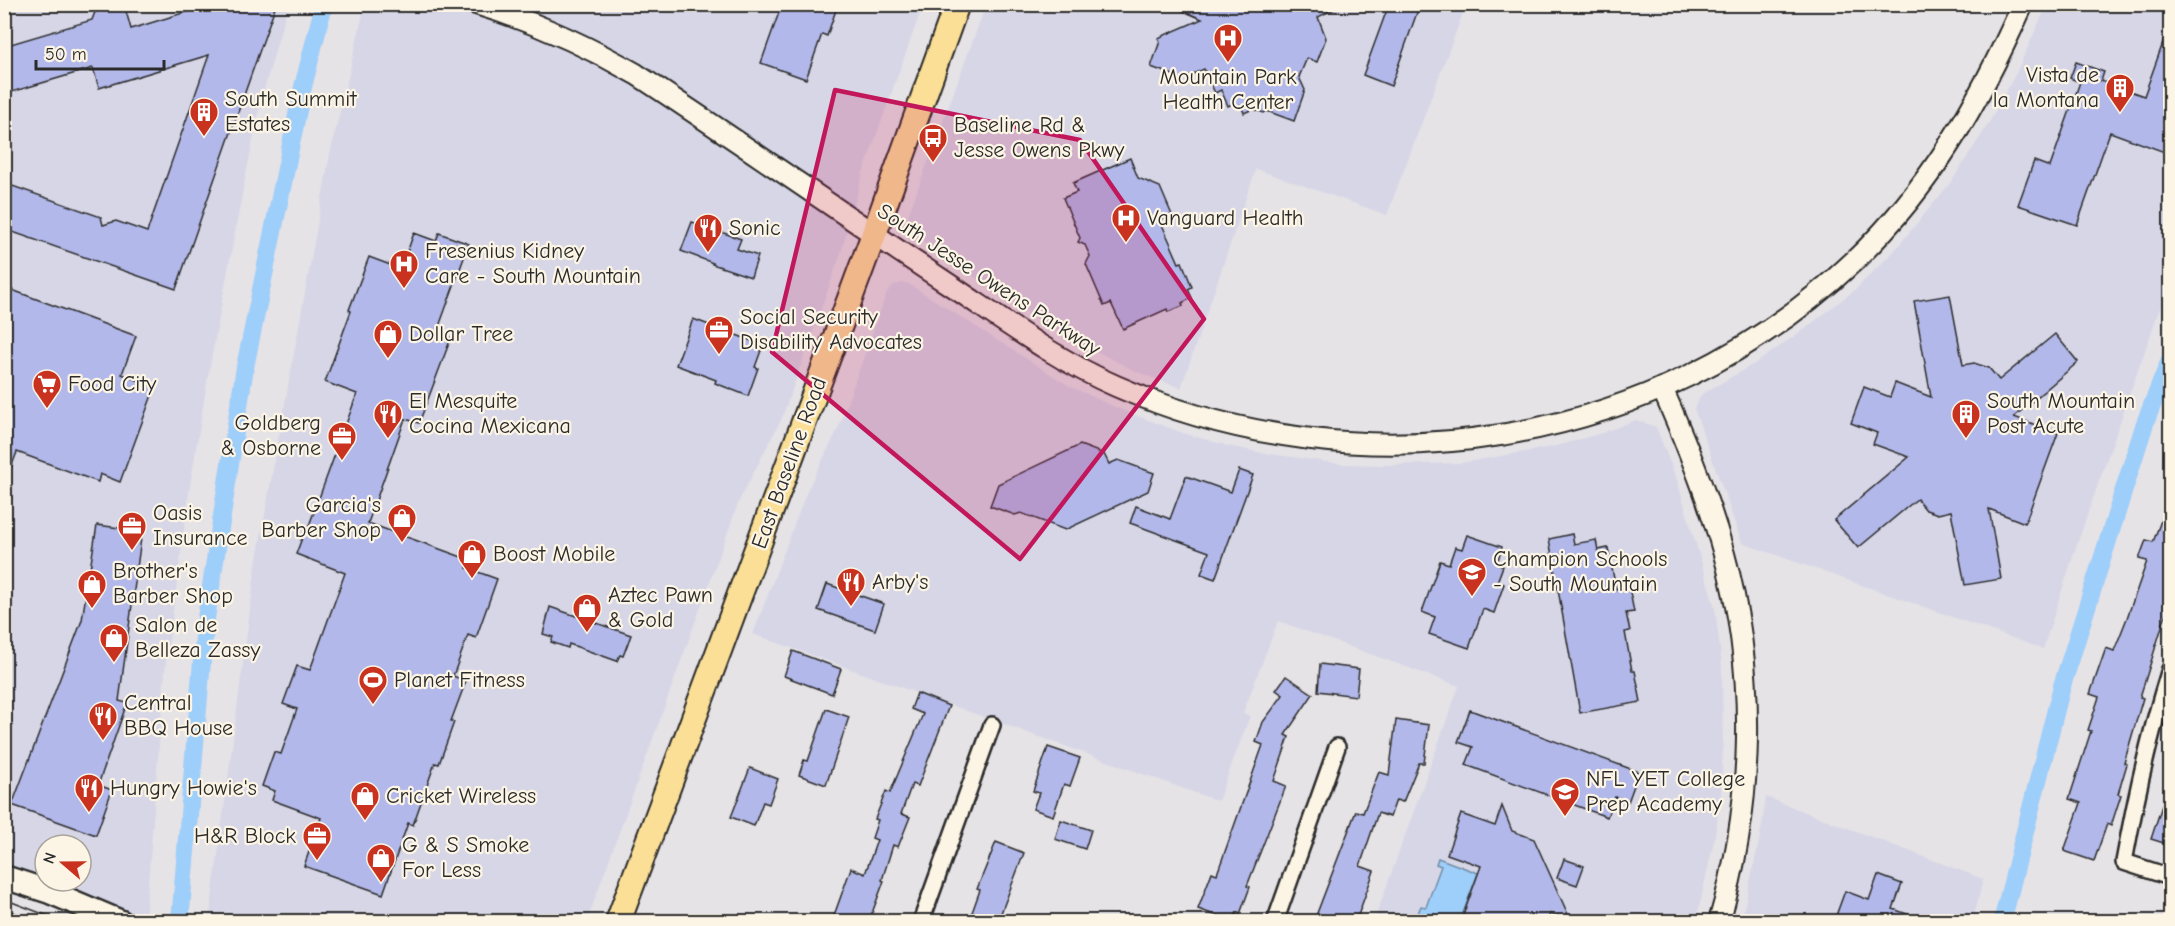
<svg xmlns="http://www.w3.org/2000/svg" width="2175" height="926" viewBox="0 0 2175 926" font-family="'Comic Neue',sans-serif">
<rect width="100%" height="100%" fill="#e6e3e6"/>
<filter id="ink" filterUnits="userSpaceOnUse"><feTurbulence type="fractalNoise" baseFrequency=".0167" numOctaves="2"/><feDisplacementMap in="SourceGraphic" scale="12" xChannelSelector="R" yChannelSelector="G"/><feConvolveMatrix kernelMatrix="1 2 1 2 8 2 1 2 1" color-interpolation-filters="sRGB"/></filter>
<g filter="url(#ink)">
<g fill="#d6d6e7" fill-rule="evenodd">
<path d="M26,4l262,1 -26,92 -18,87 -37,198 -17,104 -25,185 -20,250h-18l-122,-48 -1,-858zM45,845h36v36h-36z"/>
<path d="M365,5h558l-60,168 -22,80 -59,165 -43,83 -152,420 -378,1 47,-358 74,-410z"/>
<path d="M986,5h480l-79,210 -131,-46 -75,219 -44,-16 -80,-41 -34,-21 -106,-73 -8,-8 -2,-7 2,-9z"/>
<path d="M2047,5h123v279l-14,35 -82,234 -31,96 -301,-106 -48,-135 8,-14 57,-33 48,-34 49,-38 38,-38 58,-70 37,-58 28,-52z"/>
<path d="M904,283l5,1 160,102 50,23 64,24 45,13 35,7 79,11 42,1 77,-2 91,-16 47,-13 37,-14 20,7 21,53 38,128 7,58 1,81 -2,48 -7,46 -18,81 -322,-1 85,-235 -181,-65 -35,92 7,3 -32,85 -465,-167 54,-143 31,-62 49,-137 7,-7z"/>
<path d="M1766,797l217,82 -10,42 -232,1 19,-85z"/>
</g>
<path fill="#9ecefa" stroke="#708da7" stroke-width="1.5" d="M1438,858l40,15 -18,48h-19l-23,-8 3,-7 5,1 15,-41 -5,-2z"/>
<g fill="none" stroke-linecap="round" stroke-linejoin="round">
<g stroke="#9ecefa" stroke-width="18">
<path d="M180,922l25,-297 40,-258 57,-276 22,-87"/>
<path d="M2002,922l60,-236 83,-263 25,-63"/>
</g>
</g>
<g fill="#b2b9ea" stroke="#2b2b2b" stroke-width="1.5">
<path d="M121,4h3l7,25 81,-25h64l-100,285 -172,-60v-46l97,34 2,8 13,-4 31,11 62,-177 -110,33 -6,-20 -85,25 -4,-12v-35l88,-26 3,-8z"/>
<path d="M782,4h56l-11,32 -5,-2 -16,45 -45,-16z"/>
<path d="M1167,4h177l-26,13 8,21 -9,24 -10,-4 -8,19 6,13 -11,31 -27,-10 -3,2 -11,-4 -9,4 -3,-8 -5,2 -2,-4 -6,3 -7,-16 -6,3 -11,-24 -26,12 -2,-5 -25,-9 9,-26 -2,-3 44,-19z"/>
<path d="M1389,4h31l-29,82 -28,-11z"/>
<path d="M2169,26l1,1v127l-60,-22 -33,93 -59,-20 16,-44 16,6 30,-85 -10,-4 6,-16 28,10 -3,9 43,15z"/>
<path d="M1130,158l8,20 22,9 12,28 -12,5 19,43 3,-1 10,25 -4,2 4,9 -10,5 1,3 -15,6 -1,-3 -44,20 -12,-26 -7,3 -18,-42 4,-8 -5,-11 -7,-3 2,-4 -17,-40 14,-6 -4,-9z"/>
<path d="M692,222l49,17 -4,10 21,7 -7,21 -39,-13 1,-1 -32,-12z"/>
<path d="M414,233l22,8 3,-8 30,11 -32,88 14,6 -32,85 -14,-4 -37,104 102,37 -3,8 30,11 -21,59 -8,-3 -15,41 13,5 -15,40 3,1 -15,42 -4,-1 -22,62 -5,-2 -25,71 -79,-28 17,-48 -49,-18 3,-9 -13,-5 12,-34 7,2 16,-45 -14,-5 14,-38 13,4 35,-97 -49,-19 9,-24 2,1 50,-137 -32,-12 26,-71 -2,-1 20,-53 32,12z"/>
<path d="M4,287l132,49 -14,38 33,13 -35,95 -20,-8 -2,8 -81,-30 -11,29h-2z"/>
<path d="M1950,295l13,70 11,-2 15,5 10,12 56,-46 23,28 -64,55 44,16 -33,90 -36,-14 12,70 -36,6 -14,-74 -13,3 -12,-4 -9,-11 -59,49 -24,-28 75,-63 -36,-13 4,-11 -26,-10 13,-36 26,10 5,-14 36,14 -17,-96z"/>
<path d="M693,319l70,26 -8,22 3,1 -10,28 -33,-13 1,-3 -40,-15z"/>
<path d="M1080,445l24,9 5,10 9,-4 36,13 -6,18 -83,39 -44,-17 -6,2 -25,-9 8,-22z"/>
<path d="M1239,470l14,5 -38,104 -14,-5 8,-22 -79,-29 6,-17 34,13 16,-43 45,16z"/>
<path d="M2169,499l1,102 -30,96 3,1 -19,65 3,1 -9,30 3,1 -10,31 -4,-2 -13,37 -30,-10 17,-48 -12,-4 22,-68 -3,-1 11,-33 -9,-3 16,-46 8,3 13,-33 20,-57 -8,-2 7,-19 7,2z"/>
<path d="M97,525l45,6 -23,170 8,2 -29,82 14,5 -16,45 -84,-30 70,-185z"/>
<path d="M1572,534l2,10 22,-4 2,10 10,-2 8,41 13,-2 5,25 -8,1 4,18 -5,1 7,39h3l6,31 -61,11 -31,-174z"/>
<path d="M1467,535l35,12 -5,16 6,3 -6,16 7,2 -10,29 -11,-4 -14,39 -40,-14 6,-17 -13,-5 18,-51 9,3 6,-17 7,2z"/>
<path d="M827,584l57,20 -9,26 -57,-20z"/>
<path d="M550,607l81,28 -8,21 -3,-1 -3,6 -48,-17 -1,4 -17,-6 2,-5 -10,-3z"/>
<path d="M793,651l48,18 -9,25 -48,-18z"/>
<path d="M1320,664l39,5 -3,27 -38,-5z"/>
<path d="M1286,676l27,18 -28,41 4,2 -15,44 12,5 -39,100 3,1 -10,27 -3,-2 -4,9h-2l-33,-12 14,-37 5,2 46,-129 -7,-3 7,-20 20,-27 -7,-5z"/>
<path d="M917,693l32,13 -31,80 -6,-2 -11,30 9,3 -12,30 -5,-2 -11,35 2,1 -15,40h-37l19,-53 14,6 12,-34 -5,-2 6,-18 -3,-1 11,-28 4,2 33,-79 -12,-5z"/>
<path d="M826,709l23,8 -23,68 -27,-10 5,-15 4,1z"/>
<path d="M1470,710l169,62 -11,30 -13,-5 -8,20 -141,-52 7,-18 -15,-5z"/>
<path d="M1396,720l33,5 -5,38h-5l-16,39 -7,-2 -6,17 -12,-4 -18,53 14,5 -18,50h-42l42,-110 7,2 16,-41 10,3z"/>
<path d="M1048,747l32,11 -10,28 -6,-2 -11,32 -20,-7 6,-16 -6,-2z"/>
<path d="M750,768l28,11 -9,25 -6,-2 -9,24 -23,-9z"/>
<path d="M2168,787h2v58l-19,-6z"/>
<path d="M1502,806l10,25 22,8 37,82 -21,-7 -3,7h-86l20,-55 -34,-12 14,-40 34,12z"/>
<path d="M1061,820l30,10 -6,19 -30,-10z"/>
<path d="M996,842l28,11 -26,68h-29l11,-31 -3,-1z"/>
<path d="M1564,859l20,7 -7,19 -20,-7z"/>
<path d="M1878,875l24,9 -9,25 31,11v1h-90l11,-30 24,9z"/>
</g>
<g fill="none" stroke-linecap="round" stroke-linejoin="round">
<g stroke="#2b2b2b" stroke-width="20">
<g id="minor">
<path d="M2170,669c-20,63 -34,127 -46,193l46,15"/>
<path d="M921,922l71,-197"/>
<path d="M1275,922l62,-175"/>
</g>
</g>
<g stroke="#2b2b2b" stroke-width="24">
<g id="tertiary">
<path d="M476,4c56,17 110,41 160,70 104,68 205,139 308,207 56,37 110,78 172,105 246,108 540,63 737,-124 78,-74 126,-160 170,-258"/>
<path d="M1662,388c24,54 46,109 62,166 33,119 30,250 -5,368"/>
</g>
</g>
<g stroke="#2b2b2b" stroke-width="27">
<path id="secondary" d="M4,877l46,15 71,30"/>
</g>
<g stroke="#2b2b2b" stroke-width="28">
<path id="primary" d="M618,922l256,-688 83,-230"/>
</g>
<use href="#minor" stroke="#fcf5e5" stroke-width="15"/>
<use href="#tertiary" stroke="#fcf5e5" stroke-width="20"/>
<use href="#secondary" stroke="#fcf5e5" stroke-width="22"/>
<use href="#primary" stroke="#fbdf96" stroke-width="24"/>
<g stroke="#2b2b2b" stroke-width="1.5">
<path d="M4,899l60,23"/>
<path d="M4,909l36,13"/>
</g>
</g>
</g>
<path fill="#c2185b" fill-opacity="0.2" stroke="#c2185b" stroke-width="4.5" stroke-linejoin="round" d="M835,90l245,50 124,179 -184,240 -248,-207z"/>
<defs>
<g id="hospital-pin" transform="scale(1.5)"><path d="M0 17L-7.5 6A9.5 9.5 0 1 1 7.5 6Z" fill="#c8321e" stroke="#fcf5e5"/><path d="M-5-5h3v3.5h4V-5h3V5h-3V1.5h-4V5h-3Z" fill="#fff"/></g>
<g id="building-pin" transform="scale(1.5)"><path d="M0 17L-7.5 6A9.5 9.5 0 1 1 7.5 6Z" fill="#c8321e" stroke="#fcf5e5"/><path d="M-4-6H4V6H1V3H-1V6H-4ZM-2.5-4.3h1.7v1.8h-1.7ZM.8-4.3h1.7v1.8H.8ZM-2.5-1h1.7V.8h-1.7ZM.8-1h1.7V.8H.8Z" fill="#fff"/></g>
<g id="bus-pin" transform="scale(1.5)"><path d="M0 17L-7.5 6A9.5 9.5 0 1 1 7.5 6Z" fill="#c8321e" stroke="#fcf5e5"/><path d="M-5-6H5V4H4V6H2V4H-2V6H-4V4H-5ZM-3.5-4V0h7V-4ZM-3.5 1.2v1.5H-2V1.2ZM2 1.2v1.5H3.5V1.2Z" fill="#fff"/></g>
<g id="restaurant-pin" transform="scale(1.5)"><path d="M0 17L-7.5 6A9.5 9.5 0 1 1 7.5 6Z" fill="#c8321e" stroke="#fcf5e5"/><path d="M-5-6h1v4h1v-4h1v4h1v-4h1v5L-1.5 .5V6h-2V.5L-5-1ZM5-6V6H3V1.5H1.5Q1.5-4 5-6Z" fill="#fff"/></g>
<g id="office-pin" transform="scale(1.5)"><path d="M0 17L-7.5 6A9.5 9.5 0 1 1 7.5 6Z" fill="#c8321e" stroke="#fcf5e5"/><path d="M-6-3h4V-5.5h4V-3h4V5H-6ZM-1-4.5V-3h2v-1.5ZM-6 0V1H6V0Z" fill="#fff"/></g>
<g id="shop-pin" transform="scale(1.5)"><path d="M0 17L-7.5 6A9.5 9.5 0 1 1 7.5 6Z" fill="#c8321e" stroke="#fcf5e5"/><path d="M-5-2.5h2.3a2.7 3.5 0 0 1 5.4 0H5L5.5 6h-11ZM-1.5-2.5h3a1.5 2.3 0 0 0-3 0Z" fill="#fff"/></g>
<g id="supermarket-pin" transform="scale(1.5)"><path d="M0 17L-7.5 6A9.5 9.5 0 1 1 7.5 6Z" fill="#c8321e" stroke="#fcf5e5"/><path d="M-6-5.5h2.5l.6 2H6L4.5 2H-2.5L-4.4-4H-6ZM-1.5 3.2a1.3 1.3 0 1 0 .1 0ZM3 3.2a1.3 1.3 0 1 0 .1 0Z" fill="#fff"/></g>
<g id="school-pin" transform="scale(1.5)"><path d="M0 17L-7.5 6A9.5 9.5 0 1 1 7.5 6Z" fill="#c8321e" stroke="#fcf5e5"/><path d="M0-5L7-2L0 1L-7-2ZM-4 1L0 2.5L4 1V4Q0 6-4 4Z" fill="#fff"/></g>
<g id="stadium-pin" transform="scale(1.5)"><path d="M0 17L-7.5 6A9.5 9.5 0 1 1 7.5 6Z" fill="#c8321e" stroke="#fcf5e5"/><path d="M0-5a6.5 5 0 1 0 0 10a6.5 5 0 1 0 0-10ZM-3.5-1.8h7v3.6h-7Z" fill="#fff"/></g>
</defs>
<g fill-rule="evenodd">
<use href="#hospital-pin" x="1228" y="38"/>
<use href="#building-pin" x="2120" y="88"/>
<use href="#building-pin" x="204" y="112"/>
<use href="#bus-pin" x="933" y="138"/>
<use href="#hospital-pin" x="1126" y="218"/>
<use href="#restaurant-pin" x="708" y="228"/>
<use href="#hospital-pin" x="404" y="264"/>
<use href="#office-pin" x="719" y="330"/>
<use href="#shop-pin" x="388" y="334"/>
<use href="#supermarket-pin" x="47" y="384"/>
<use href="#restaurant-pin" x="388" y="414"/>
<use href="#building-pin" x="1966" y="414"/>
<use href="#office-pin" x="342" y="436"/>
<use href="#shop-pin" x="402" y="518"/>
<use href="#office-pin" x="132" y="526"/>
<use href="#shop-pin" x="472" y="554"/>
<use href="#school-pin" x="1472" y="572"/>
<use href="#restaurant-pin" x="851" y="582"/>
<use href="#shop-pin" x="92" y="584"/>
<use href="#shop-pin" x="587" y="608"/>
<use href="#shop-pin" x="114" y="638"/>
<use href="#stadium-pin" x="373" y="680"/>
<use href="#restaurant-pin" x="103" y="716"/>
<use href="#restaurant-pin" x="89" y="788"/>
<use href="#school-pin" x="1565" y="792"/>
<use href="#shop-pin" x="365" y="796"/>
<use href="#office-pin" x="317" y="836"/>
<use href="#shop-pin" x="381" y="858"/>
</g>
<g text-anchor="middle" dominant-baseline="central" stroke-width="4.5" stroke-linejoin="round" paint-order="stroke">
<g font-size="22" fill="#2b2b2b" stroke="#fcf5e5" text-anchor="start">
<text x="2099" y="75" text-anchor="end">Vista de<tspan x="2099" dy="25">la Montana</tspan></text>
<text x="1228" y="77" text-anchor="middle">Mountain Park<tspan x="1228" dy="25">Health Center</tspan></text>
<text x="225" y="99">South Summit<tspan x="225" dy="25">Estates</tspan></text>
<text x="954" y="125">Baseline Rd &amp;<tspan x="954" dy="25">Jesse Owens Pkwy</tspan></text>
<text x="1147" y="218">Vanguard Health</text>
<text x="729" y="228">Sonic</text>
<text x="425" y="251">Fresenius Kidney<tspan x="425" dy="25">Care - South Mountain</tspan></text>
<text x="740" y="317">Social Security<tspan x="740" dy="25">Disability Advocates</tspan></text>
<text x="409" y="334">Dollar Tree</text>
<text x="68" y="384">Food City</text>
<text x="409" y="401">El Mesquite<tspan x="409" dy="25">Cocina Mexicana</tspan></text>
<text x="1987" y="401">South Mountain<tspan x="1987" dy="25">Post Acute</tspan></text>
<text x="321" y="423" text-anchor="end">Goldberg<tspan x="321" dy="25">&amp; Osborne</tspan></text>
<text x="381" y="505" text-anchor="end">Garcia's<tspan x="381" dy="25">Barber Shop</tspan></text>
<text x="153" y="513">Oasis<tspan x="153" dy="25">Insurance</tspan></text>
<text x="493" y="554">Boost Mobile</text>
<text x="1493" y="559">Champion Schools<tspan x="1493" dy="25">- South Mountain</tspan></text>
<text x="113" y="571">Brother's<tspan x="113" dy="25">Barber Shop</tspan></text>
<text x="872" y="582">Arby's</text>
<text x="608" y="595">Aztec Pawn<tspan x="608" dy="25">&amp; Gold</tspan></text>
<text x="135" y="625">Salon de<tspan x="135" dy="25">Belleza Zassy</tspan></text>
<text x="394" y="680">Planet Fitness</text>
<text x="124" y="703">Central<tspan x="124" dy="25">BBQ House</tspan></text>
<text x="1586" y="779">NFL YET College<tspan x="1586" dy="25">Prep Academy</tspan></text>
<text x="110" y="788">Hungry Howie's</text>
<text x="386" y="796">Cricket Wireless</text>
<text x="296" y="836" text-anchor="end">H&amp;R Block</text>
<text x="402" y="845">G &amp; S Smoke<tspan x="402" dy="25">For Less</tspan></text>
</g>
<g font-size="22" fill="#2b2b2b" stroke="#fcf5e5">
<text transform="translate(989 280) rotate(33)">South Jesse Owens Parkway</text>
<text transform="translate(789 463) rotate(-70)">East Baseline Road</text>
</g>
</g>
<rect width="2175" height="926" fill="none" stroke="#fcf5e5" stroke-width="24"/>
<rect x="12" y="12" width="2151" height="902" fill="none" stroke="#2b2b2b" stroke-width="2" filter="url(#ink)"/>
<g transform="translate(63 863) rotate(290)"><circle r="28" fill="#fcf5e5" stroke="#a8a49b" stroke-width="1.5"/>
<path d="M0-4.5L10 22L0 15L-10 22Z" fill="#c8321e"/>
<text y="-9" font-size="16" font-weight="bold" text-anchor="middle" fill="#2b2b2b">N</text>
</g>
<path d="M36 60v9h128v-9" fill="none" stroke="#2b2b2b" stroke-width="3"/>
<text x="45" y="60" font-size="18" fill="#2b2b2b" stroke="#fcf5e5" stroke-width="4.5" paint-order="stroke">50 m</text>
</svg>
